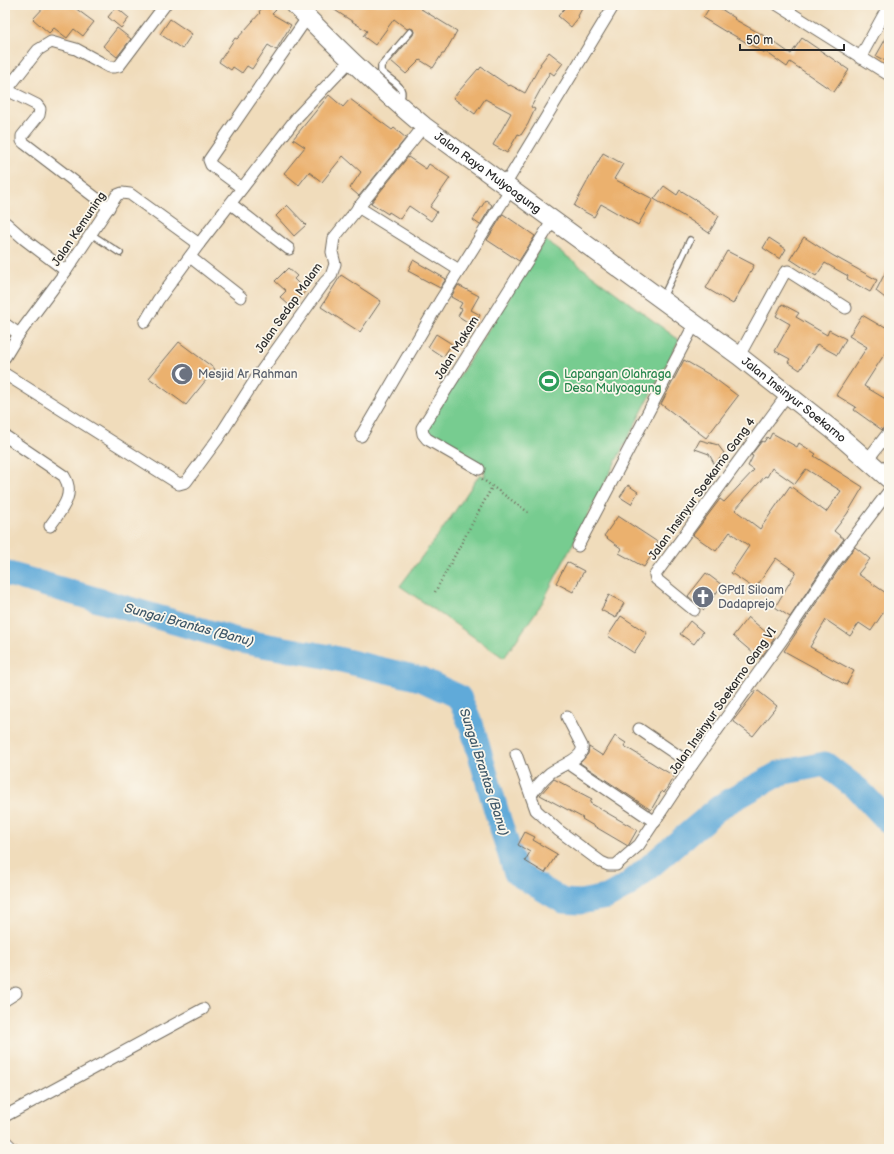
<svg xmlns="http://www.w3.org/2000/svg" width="894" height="1154" viewBox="0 0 894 1154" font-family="'Balsamiq Sans',sans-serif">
<rect width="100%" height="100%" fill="#fbf7ec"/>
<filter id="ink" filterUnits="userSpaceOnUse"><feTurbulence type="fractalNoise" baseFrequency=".025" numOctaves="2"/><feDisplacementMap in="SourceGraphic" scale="8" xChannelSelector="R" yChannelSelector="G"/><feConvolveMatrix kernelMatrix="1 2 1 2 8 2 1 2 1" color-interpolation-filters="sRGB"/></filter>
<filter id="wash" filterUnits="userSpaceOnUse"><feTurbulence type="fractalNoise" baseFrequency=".012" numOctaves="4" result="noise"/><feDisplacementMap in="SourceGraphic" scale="16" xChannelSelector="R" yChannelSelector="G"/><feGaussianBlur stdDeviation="0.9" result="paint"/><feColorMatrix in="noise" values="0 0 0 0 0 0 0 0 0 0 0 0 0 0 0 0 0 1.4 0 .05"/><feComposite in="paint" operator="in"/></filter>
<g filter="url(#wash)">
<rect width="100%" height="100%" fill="#f0dcbb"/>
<path fill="#77cc90" stroke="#517c5e" d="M545,240l134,100 -137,263 -38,55 -104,-72 47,-63 33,-49 5,3 -1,-8 -56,-35 -2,-5z"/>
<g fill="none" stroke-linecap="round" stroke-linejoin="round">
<path stroke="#61aad9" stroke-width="25" d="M5,573l235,68 85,15 96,23 38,18 13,30 27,93 17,53 47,28 17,1 27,-5 21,-12 93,-79 59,-33 45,-9 35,27 29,31"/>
</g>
<g id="blocks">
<g fill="#ebb16e" fill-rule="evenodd">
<path d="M46,5h25l23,17 -11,14 -9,-7 -7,9 -13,-10 -5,5 -16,-14z"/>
<path d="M264,5h6l6,5 -4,4 19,11 -15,25 -8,-5 -16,24 -5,-3 -5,7 -9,-6 -2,3 -12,-8 16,-24 2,1 23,-26 -1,-1z"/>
<path d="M327,5h98l-4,4 36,22 -13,23h-2l-9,14 -13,-8 -14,14 -15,-13 22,-26 1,-3 -1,-3 -3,-1 -3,1 -13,-10 -19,26 -12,-9 4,-5z"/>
<path d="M567,5h17l-6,11 1,1 -8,10 -13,-11z"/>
<path d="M711,5h4l20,13 -1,1 34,19 23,16 11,-16 47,32 -15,22 -44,-30 -3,5 -21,-15 -1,1 -39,-22v1l-23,-14z"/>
<path d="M116,7l13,11 -8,10 -13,-11z"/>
<path d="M170,19l22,15 -10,15 -22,-15z"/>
<path d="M117,28l14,11 -14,18 -14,-11z"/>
<path d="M889,33v30l-13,-7z"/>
<path d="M549,52l14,11 -9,12 -4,-3 -19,35 4,2 -7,15 -7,11 -3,-1 -11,19 -14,-8 18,-32 -26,-14 -10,15 -22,-16 25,-29 1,1 2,-3 28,19 1,-1 15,8 16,-29h-1z"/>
<path d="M329,95l14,12 7,-8 42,31 2,-2 12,10 -47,58 -9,-8 11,-16 -18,-16 -21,26 -13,-10 -10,13 -15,-12 21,-26 -12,-8z"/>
<path d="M603,153l20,11 -9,15 39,20 -15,26 -37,-21 -7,13 -20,-11z"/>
<path d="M408,157l18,12 3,-5 21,14 -20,29 7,5 -6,9 -22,-15 -9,13 -11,-7 -1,2 -17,-11z"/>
<path d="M664,186l13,9 3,-5 18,11v1l21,14 -10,17 -19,-13 -36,-21z"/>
<path d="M486,200l6,5 -12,20 -7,-5z"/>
<path d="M287,205l19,20 -12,11 -18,-20z"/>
<path d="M503,214l32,22 -16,25 -32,-21z"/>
<path d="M804,237l28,18 45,25 -7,12 -23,-13 1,-3 -23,-13 -9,13 -26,-17z"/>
<path d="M769,238l17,11 -6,10 -17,-11z"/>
<path d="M727,251l27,14 -21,39 -27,-16z"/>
<path d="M413,260l33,19 -6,9 -32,-17z"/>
<path d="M889,265v36l-13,-10z"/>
<path d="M288,268l9,8 -3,3 12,12 -16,15 -10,-9 6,-6 -11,-10z"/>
<path d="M341,275l40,26 -21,31 -39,-25z"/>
<path d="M458,285l21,11 -8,14 9,5 -6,11 -16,-10 4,-7 -3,-1 3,-5 -11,-6z"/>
<path d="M782,304l17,9 -3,4 31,18 2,-5 17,9 -9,16 -20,-11 -17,26 -12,-8 2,-3 -15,-8 15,-27 -14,-8z"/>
<path d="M862,315l19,11 1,-1 7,4v18l-25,39 25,15v18l-7,11 -28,-20 2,-3 -20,-12 31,-48 -18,-11z"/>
<path d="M436,334l16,10 -9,13 -15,-10z"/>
<path d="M179,342l36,27 -29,36 -37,-27z"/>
<path d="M684,360l26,15 28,21 -32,42 -45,-34z"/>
<path d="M772,433l25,14 2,-4 17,11 -2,2 49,31 -16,27 -13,17 10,8 -15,19 -39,59 -15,-10 21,-35 -20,-14 -21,31 -24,-16 18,-27 -19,-14 -14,19 -23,-16 27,-36 4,3 30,-32 -6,-4 5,-10 -2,-1 11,-14 2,1 3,-5 2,2zM772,468l23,16 11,-15 35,22 -15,21 -36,-26 -30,43 -25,-19 30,-34 2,1z"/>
<path d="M700,440l18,5 6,8 -9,12 -6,-11 -14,-5z"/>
<path d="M628,485l10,7 -7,12 -11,-7z"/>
<path d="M618,516l41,27 -15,24 -25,-14 3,-4 -18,-13z"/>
<path d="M855,547l15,12 -12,15 31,21v9l-18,27 -12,-8 -9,13 -24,-16 -16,27 44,24 -8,14 -62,-34 57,-85z"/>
<path d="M567,562l17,9 -11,21 -17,-9z"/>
<path d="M706,573l16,12 -18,25 -16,-14z"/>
<path d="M609,595l15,8 -8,15 -15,-8z"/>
<path d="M621,616l26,17 -13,20 -26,-17z"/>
<path d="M748,617l26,22 -14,20 -27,-23z"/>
<path d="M690,621l13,11 -9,12 -14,-10z"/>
<path d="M757,690l20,16 -24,30 -20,-15z"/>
<path d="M615,736l11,7 -2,3 50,30 -10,17 -2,-2 -11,19 -71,-47 8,-9 1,-7 14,9z"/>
<path d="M554,779l38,20 -2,4 47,27 -9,16 -46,-27 1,-1 -43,-23z"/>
<path d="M525,832l10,5 -2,3 24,14 -12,19 -20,-12 5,-9 -12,-7z"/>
</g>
</g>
</g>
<g filter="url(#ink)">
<use href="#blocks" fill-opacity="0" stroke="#70695d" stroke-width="1"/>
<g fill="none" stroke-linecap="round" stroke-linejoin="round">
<g stroke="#70695d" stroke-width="8">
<g id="lane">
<path d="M399,103c10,-18 -8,-21 -18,-32v-5l29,-34"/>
<path d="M91,234l29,19"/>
<path d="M663,297l27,-57"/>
</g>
</g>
<g stroke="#70695d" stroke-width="13">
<g id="street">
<path d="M778,5l111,70"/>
<path d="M860,58l29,-53"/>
<path d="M5,89l32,16 3,4 -1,6 -17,21v5l2,2 85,65"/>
<path d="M5,92l33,-42 13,-8 25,7 33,18h5l5,-1 46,-61"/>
<path d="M505,185l109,-180"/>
<path d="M242,188l-31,-23 -2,-5 98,-142"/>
<path d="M231,204l58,45"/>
<path d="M358,207l101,63"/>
<path d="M6,223l18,16 42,32"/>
<path d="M190,257l51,40"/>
<path d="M145,322l13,-22 41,-56 99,-128 52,-55"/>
<path d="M5,324l14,10"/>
<path d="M739,356l46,-84 3,-1 58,37"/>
<path d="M5,357l14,-23 47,-63 51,-76 5,-2 8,1 69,50"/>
<path d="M5,374l174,110 7,-2 31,-42 40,-63 68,-95 6,-6 4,-12 -3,-12 2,-14 90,-112"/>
<path d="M5,436l59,40c12,19 -3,34 -14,50"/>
<path d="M361,436l79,-135 70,-111"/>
<path d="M868,459l21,-27"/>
<path d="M479,469l-52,-30 -4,-5 -1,-6 131,-208"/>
<path d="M578,546l117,-223"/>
<path d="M694,610l-38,-31 -1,-4 132,-180"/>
<path d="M639,729l53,36"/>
<path d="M516,754l20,56 22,20 43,32 7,3h8l23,-20 53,-80 95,-132 48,-71 54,-71"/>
<path d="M568,763l87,59"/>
<path d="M531,795c5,-8 11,-15 19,-22 8,-6 35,-15 32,-27l-15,-29"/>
<path d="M5,1000l11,-7"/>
<path d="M5,1116l198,-107"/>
<path d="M5,1141l8,8"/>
</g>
</g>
<g stroke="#70695d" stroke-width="20">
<g id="primary">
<path id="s1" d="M295,5c42,42 83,83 129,121l315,230 95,75 55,48"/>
</g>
</g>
<g stroke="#70695d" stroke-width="2.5" stroke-dasharray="1 3" stroke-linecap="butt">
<path d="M482,479l46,33"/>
<path d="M435,592l57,-105"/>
</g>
<use href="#lane" stroke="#fff" stroke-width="5.5"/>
<use href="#street" stroke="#fff" stroke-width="11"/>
<use href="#primary" stroke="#fff" stroke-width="18"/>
</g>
</g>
<defs>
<g id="mosque-disc" transform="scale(1.15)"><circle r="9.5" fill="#6b7280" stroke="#fbf7ec"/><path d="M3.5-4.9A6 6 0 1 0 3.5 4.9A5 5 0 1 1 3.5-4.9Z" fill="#fff"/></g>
<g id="stadium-disc" transform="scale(1.15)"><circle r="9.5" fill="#2e9e5b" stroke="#fbf7ec"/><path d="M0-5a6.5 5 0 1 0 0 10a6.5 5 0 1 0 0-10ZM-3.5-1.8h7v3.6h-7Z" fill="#fff"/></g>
<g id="church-disc" transform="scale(1.15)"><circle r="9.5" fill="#6b7280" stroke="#fbf7ec"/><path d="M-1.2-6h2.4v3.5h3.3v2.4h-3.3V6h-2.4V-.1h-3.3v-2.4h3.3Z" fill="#fff"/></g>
</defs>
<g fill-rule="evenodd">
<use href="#mosque-disc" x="182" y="374"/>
<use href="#stadium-disc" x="549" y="381"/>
<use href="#church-disc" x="703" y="597"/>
</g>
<g text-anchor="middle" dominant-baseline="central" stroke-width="3.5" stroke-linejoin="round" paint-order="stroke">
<g font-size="12" fill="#2b2b2b" stroke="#fbf7ec">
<text stroke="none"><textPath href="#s1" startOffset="256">Jalan Raya Mulyoagung</textPath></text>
<text transform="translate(79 229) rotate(-56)">Jalan Kemuning</text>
<text transform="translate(289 308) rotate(-55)">Jalan Sedap Malam</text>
<text transform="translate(457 348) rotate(-58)">Jalan Makam</text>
<text stroke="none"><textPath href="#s1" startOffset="637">Jalan Insinyur Soekarno</textPath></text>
<text transform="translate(702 489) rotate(-54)">Jalan Insinyur Soekarno Gang 4</text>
<text transform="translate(723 701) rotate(-55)">Jalan Insinyur Soekarno Gang VI</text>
</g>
<g font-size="12" fill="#5b616d" stroke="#fbf7ec" text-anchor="start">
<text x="198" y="374">Mesjid Ar Rahman</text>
<text x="718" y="590">GPdI Siloam<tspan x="718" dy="14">Dadaprejo</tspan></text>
</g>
<g font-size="12" fill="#27864d" stroke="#fbf7ec" text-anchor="start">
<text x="564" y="374">Lapangan Olahraga<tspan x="564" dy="14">Desa Mulyoagung</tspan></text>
</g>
<g font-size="13" font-style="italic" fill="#3e5768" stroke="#fbf7ec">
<text transform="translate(189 625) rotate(15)">Sungai Brantas (Banu)</text>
<text transform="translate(484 772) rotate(72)">Sungai Brantas (Banu)</text>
</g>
</g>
<rect width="894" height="1154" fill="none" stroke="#fbf7ec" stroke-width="20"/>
<path d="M740 44v6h104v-6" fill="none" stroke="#2b2b2b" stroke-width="2"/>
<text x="746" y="44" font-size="12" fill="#2b2b2b" stroke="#fbf7ec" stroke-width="3" paint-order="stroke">50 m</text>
</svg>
